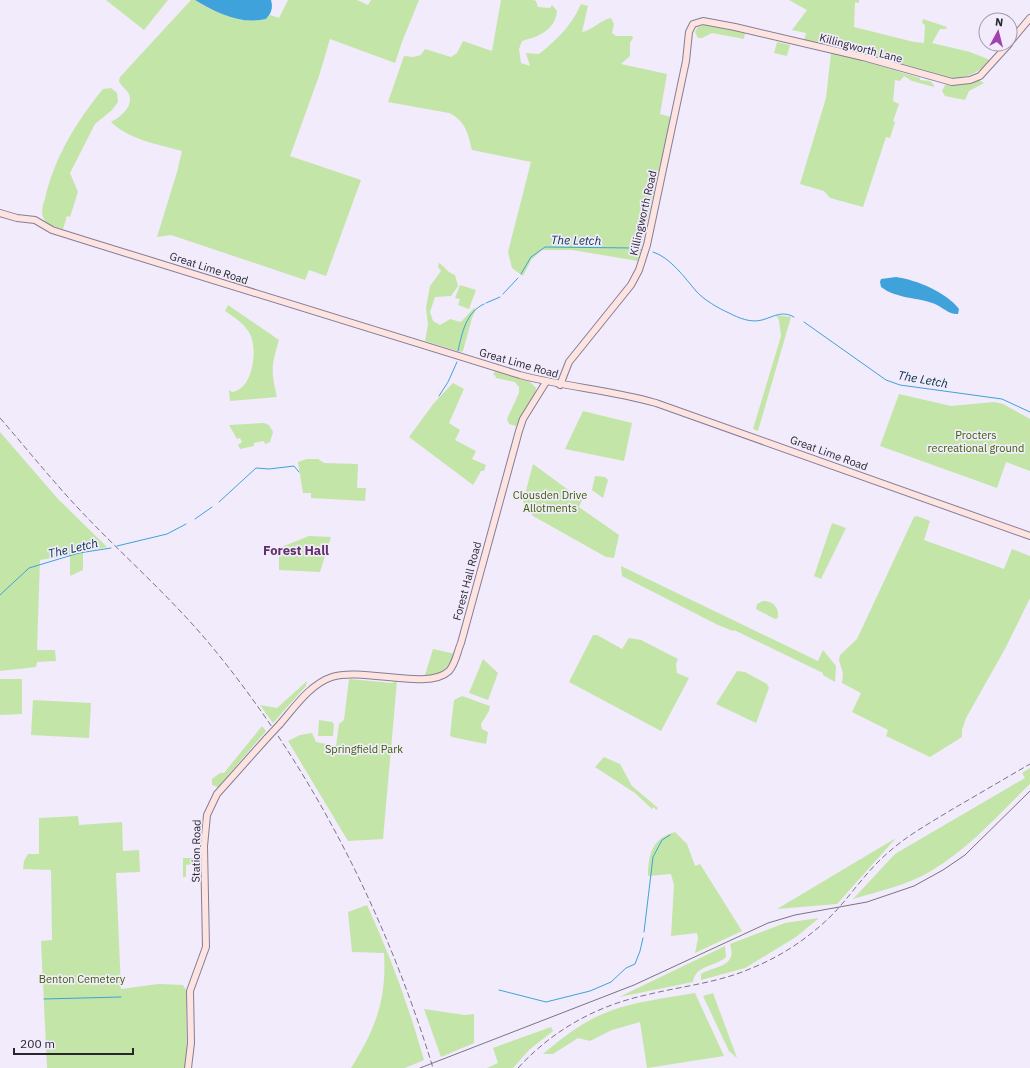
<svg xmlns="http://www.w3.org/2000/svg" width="1030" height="1068" viewBox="0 0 1030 1068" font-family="'IBM Plex Sans',sans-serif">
<rect width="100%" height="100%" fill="#f1ebfc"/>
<g fill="#c4e5a8">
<path d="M106,0h62l-24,30z"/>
<path d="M191,0h4c22,13 45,25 71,19l4,-4 9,3 9,-18h69l11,5 3,-5h48l-17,42 -7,21 -65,-24 -11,37 -29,80 71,24 -35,96 -17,-6 -4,10 -134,-45 -14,2 20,-65 5,-21c-25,-7 -52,-11 -71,-29 9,-5 23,-15 18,-28 -3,-5 -8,-8 -10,-13l1,-4z"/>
<path d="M501,0h32l3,1 2,6 12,1 2,-3 5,6c-2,19 -17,25 -35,30l-3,8 2,14 9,3 -4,-13 13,1c18,-14 33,-29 42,-50l7,2 -6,26c11,-2 18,-12 29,-14l3,6 -2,9 4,3h16l1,2 -3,5v13l-9,8 46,10 -7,40 11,3 -33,144 -66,-11h-30l-11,10 -8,16 -11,-8 -4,-16 23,-90 -59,-12c-4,-16 -6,-29 -23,-37l-61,-11 16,-46 9,1 8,-2 4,-6 26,8 6,-4 6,-12 29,10z"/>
<path d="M789,0h70v3l-4,-1 -1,25 60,15 10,1 1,-18 -3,-2 1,-4 24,8 -1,2h-6l-8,14 38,9 20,8c-12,15 -27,19 -46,18l-140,-37 2,-8 -14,-3 15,-20z"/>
<path d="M704,25l41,8 -1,6 -32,-6 -10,5h-4l-3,-6 3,-5z"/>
<path d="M777,42l13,3 -3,11 -13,-3z"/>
<path d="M831,53l23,5 66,20v2l10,1 4,4v2l-22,-6 -8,-5 -4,5 -5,-1 -2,21 6,3 -6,17 2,1 -5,16 -4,-1 -23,70 -33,-9 -6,-7 -24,-7 26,-86z"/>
<path d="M979,80l5,3 -15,8 -4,9 -20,-4 -3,-5 3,-6 20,-1z"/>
<path d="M111,88l6,5 1,9 -6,8 -17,14 -25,49 8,19 -8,25 -3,-1 -4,13c-8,-3 -17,-3 -20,-12 -2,-6 0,-13 2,-18 9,-41 31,-77 58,-110z"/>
<path d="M439,263c6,4 9,10 16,12l3,11 -7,10 -16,1 -5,15 3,9 7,4 10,-6 11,3 13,-14 2,1 -4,9 -9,33 -2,1 -36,-11 3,-16 -2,-17 4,-22 11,-15 -3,-4z"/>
<path d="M460,285l16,5 -7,19 -11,-4 2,-6 -5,-1z"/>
<path d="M228,305l51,35c-8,27 -8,31 -2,57l-47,4 -1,-11 3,2c21,-2 26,-43 18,-58 -6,-11 -15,-16 -25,-23z"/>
<path d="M776,315l15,2 -33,114 -5,-2 28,-93 -2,-16z"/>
<path d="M495,371l35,11 6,6 -1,7 -19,31 -7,-2 -2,-5 12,-26v-6l-4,-5 -19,-4 -1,-3h-2z"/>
<path d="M453,383l11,6 -15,34 11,7 -5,10 21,11 -4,8 14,6 -2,6h-3l-8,14 -64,-48 25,-34z"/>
<path d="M899,394l52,12 43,-4 9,2 27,15v52l-24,-9 -9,26 -117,-42z"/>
<path d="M583,411l49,12 -8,38 -59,-12z"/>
<path d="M264,423l5,2 4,7 -3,10 -5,2 -1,-3 -10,2v3l-14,3 -2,-4 4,-3 -2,-4 -3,1 -8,-14z"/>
<path d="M0,432l58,67 49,48 -24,5v18l-13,6v-21l-30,5 -3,90h18l1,11 -19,1 -1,5 -36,4z"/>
<path d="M307,459h11l6,4 34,1 -1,24h9l-1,13 -54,-3v-5h-8l-5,-31z"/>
<path d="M533,464l49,36 -3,7 40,28 -5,23 -8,-1 -73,-41 -10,-14z"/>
<path d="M595,476l10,1 3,3 -5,18 -11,-8z"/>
<path d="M917,516l13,5 -6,19 80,29 8,-20 18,7v42l-24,49 -40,71 -4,12v7l-32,20 -44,-21 2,-6 -36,-18 9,-19 -19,-10 1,-9 -4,-14 1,-5 17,-16 57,-122z"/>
<path d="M832,523l14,5 -25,51 -7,-3z"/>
<path d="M309,536l22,1 -11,35 -41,-2v-22z"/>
<path d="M621,566l197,95 5,-11 13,16 -1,16 -12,-7v-2l-89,-43 -1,1 -15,-6 -96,-49z"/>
<path d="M763,601c11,0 16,7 15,17l-3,1 -19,-10 1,-5z"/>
<path d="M593,635h4l25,14 7,-11 12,2 37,19 -2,5 1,9 12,5 -28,53 -92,-49z"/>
<path d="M433,649l22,5c-6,11 -15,25 -30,21z"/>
<path d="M483,659l15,14 -10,27 -19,-7z"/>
<path d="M737,671l8,1 22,12 2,4 -13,35 -40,-19z"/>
<path d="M0,679h22v35l-22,1z"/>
<path d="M349,679l43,4 5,-2 -14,158 -35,2 -60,-100 12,-6 12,-2 4,9 20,4 3,-22 5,-4z"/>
<path d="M307,681l-1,5 -33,37 -13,-18 17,3z"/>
<path d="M462,696l28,10 -1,5 -8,13 1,5 6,3 -2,12 -34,-7 -2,-2 4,-35z"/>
<path d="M33,700l58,3 -2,35 -58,-3z"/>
<path d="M319,720l13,2 2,2 -1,12h-15z"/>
<path d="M262,726l4,5 -48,56 -6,-2v-6l8,-6h4z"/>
<path d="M604,757l16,7 12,22 26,22 -2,2 -2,-3 -2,2 -17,-16 -40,-26z"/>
<path d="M1030,768v16c-31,30 -61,65 -99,87 -24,14 -51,20 -78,28l42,-45 130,-76 -3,-5z"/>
<path d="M78,816l1,9 43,-3 1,29 16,-1 1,22 -24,1 5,116 37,-5 25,1 3,5 1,78h-140l-6,-127 11,-1 -1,-70 -28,-1 1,-8 4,-7h11v-36z"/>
<path d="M675,832l12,12 8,22 5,-2 42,67 -47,22 3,-15 -1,-5 -26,3 3,-51 -3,-11 -23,2c0,-21 4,-38 27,-44z"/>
<path d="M896,838l-59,66 -60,5z"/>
<path d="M183,858h16v5l-13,2v12h-3z"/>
<path d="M367,905c23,50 42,102 57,155l-19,8h-54c24,-38 36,-68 33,-115l-32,-1 -4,-40z"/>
<path d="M819,918l-23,19 -51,31 -44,12v-6c12,-8 37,-6 29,-30l55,-21z"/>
<path d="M725,946l1,11c-11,10 -31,8 -33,25l-74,15z"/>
<path d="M695,993l29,63 -77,12 -7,-46 -28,8 -22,11 -12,-3 -25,16h-10c20,-17 42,-34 67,-43 27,-10 57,-13 85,-18z"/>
<path d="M713,993l24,65 -8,-7 -26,-55z"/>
<path d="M424,1009l41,6 9,-1v29l-33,14z"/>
<path d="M551,1027l2,4 -24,19 -16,18h-26l11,-5 -5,-15z"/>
</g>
<g fill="#40a2db">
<path d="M195,0h76c2,7 1,13 -5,19 -26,6 -49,-6 -71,-19z"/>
<path d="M896,277c21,3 50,15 63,32l-1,5c-8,1 -16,-7 -23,-10 -18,-7 -38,-5 -54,-17l-1,-5 1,-3z"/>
</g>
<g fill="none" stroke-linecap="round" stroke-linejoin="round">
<g stroke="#40a2db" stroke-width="1">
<path d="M653,252c17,5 32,26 43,39 8,9 22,17 33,22 10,5 21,10 33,7 11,-3 20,-10 32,-3"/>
<path d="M521,274l10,-17 14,-10 88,1 9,2"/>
<path d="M503,294l15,-16"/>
<path d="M486,303l14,-6"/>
<path d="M804,322l82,58 14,5 102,14 28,13"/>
<path d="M458,351c4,-18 8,-39 26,-47"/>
<path d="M439,396l9,-14 9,-20"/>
<path d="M219,502l37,-34 13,1 25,-3 5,6"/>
<path d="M195,519l17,-12"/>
<path d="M117,546l50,-12 19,-10"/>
<path d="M0,595l29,-27 50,-15 32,-5"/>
<path d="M644,932l9,-75 9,-17 8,-5"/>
<path d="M499,990l47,12 44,-11 21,-9 15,-14 9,-4 5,-13 3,-13"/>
<path d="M44,999l77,-2"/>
</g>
<g stroke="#867d96" stroke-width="8">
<g id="secondary">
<path d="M1010,42l20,-24"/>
<path d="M0,213l17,5 18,2 17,10 35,11 433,134c45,12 92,15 136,28l374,133"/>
<path d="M560,385l9,-23 62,-77 8,-15 8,-25 39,-184 3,-29 4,-8 10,-3 32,6 128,30 89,25 18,-2 10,-4 29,-32"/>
<path d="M280,724c14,-16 30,-40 52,-47 31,-10 96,14 117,-6 7,-8 8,-19 12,-28l58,-212 4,-12 23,-37"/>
<path d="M188,1068l3,-25 -1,-52 16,-44 -2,-101 3,-31 10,-21 50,-56"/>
</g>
</g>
<use href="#secondary" stroke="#fee4e1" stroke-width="6"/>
<path stroke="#797481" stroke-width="1" d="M420,1068l214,-83 134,-62 27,-8 72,-13 47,-16 29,-16 22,-15 65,-64"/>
<g stroke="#797481" stroke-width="1" stroke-dasharray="6 3" stroke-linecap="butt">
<path d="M0,418c26,30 51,61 78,90 44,47 94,90 135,140 101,123 174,269 220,420"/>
<path d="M518,1068c35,-38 78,-62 128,-73 36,-9 72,-12 106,-27 30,-12 58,-31 81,-54 19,-20 35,-45 57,-63 18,-16 40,-28 61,-41 26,-15 53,-31 79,-46"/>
</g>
<g stroke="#867d96" stroke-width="8" stroke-linecap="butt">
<path id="secondary-bridge" d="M267,738l13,-14"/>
</g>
<use href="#secondary-bridge" stroke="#fee4e1" stroke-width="6"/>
</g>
<g text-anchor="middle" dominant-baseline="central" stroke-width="3.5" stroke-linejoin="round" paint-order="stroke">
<g font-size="11" fill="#29252f" stroke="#f1ebfc">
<text transform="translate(861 48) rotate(15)">Killingworth Lane</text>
<text transform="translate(643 213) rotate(-77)">Killingworth Road</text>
<text transform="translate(209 268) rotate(18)">Great Lime Road</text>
<text transform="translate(519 363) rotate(16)">Great Lime Road</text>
<text transform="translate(829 453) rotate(20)">Great Lime Road</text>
<text transform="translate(467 581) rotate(-75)">Forest Hall Road</text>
<text transform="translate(196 851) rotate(-89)">Station Road</text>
</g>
<g font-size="11" fill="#3b6100" stroke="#f1ebfc">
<text x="976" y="435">Procters<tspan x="976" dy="13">recreational ground</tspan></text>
<text x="550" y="495">Clousden Drive<tspan x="550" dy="13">Allotments</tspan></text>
<text x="364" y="749">Springfield Park</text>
<text x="82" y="979">Benton Cemetery</text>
</g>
<g font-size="12" font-style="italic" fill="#022e45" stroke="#f1ebfc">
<text transform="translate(576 240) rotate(1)">The Letch</text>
<text transform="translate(923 379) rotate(10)">The Letch</text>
<text transform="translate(73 548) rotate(-13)">The Letch</text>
</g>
<g font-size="13" font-weight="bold" fill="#603266" stroke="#f1ebfc">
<text x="296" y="550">Forest Hall</text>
</g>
</g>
<g transform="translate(998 32) rotate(7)"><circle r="19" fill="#f1ebfc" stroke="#a19caa"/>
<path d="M0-3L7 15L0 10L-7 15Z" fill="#a043ac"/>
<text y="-6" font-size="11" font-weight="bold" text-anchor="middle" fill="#29252f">N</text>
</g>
<path d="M14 1048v6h119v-6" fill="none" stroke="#29252f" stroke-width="2"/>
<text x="20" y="1048" font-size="12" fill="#29252f" stroke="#f1ebfc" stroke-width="3" paint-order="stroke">200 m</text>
</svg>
